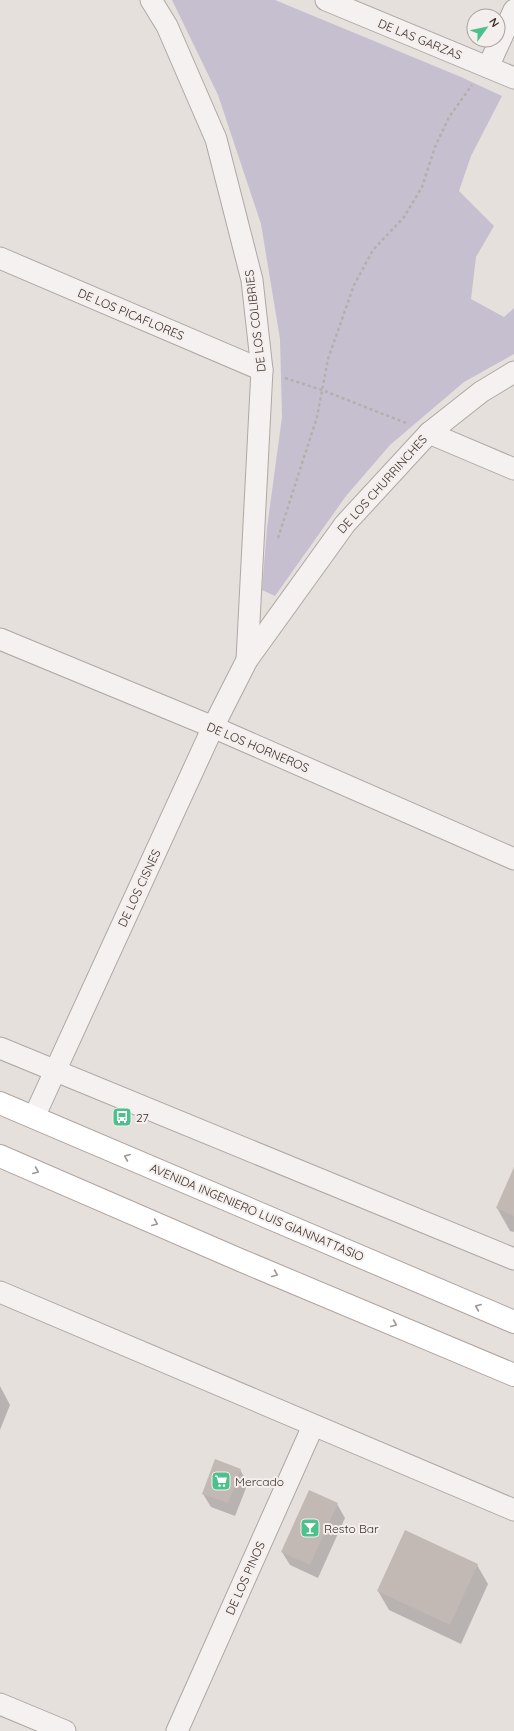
<svg xmlns="http://www.w3.org/2000/svg" width="514" height="1731" viewBox="0 0 514 1731" font-family="Quicksand,sans-serif">
<rect width="100%" height="100%" fill="#e6e0dd"/>
<path fill="#c6bfcf" d="M172,0h103l186,77 41,19 -31,60 -12,35 35,35 -18,31 -5,42 33,18 10,-9v46l-50,28 -74,63 -44,51 -71,100 -13,-6 5,-62 15,-111 -2,-78 -19,-115 -43,-129z"/>
<g fill="#0003">
<path d="M514,1170v62l-4,-1 -13,-23z"/>
<path d="M0,1386l10,19 -10,25z"/>
<path d="M240,1470l8,13 -13,33 -24,-9 -8,-13z"/>
<path d="M337,1504l8,14 -27,60 -28,-13 -8,-13z"/>
<path d="M477,1565l11,19 -27,60 -72,-34 -11,-19z"/>
</g>
<g fill="#c2b9b5">
<path d="M514,1167v49l-18,-8z"/>
<path d="M215,1459l26,10 -13,34 -26,-9z"/>
<path d="M309,1490l29,13 -28,62 -29,-13z"/>
<path d="M405,1530l73,34 -28,61 -73,-34z"/>
</g>
<g fill="none" stroke-linecap="round" stroke-linejoin="round">
<g stroke="#afa7a3" stroke-width="23">
<g id="street">
<path d="M151,0l16,26 49,113 36,141 10,90 -15,290"/>
<path d="M326,0l188,78"/>
<path d="M488,67l26,-57"/>
<path d="M0,258l262,112"/>
<path d="M429,433l85,36"/>
<path d="M0,639l213,88 301,132"/>
<path d="M0,1048l514,211"/>
<path d="M34,1117l179,-390 34,-67 98,-136 84,-91 52,-41 33,-20"/>
<path d="M0,1292l514,218"/>
<path d="M0,1704l65,27"/>
<path d="M177,1731l136,-305"/>
</g>
</g>
<g stroke="#b0a39e" stroke-width="24">
<g id="primary">
<path d="M0,1103l514,219"/>
<path d="M0,1156l240,104 274,115"/>
</g>
</g>
<g stroke="#b5afac" stroke-width="2.5" stroke-dasharray="3 3" stroke-linecap="butt">
<path d="M285,378l37,12 84,33"/>
<path d="M278,538l39,-121 11,-58 26,-74 19,-35 31,-33 18,-30 13,-40 14,-30 23,-32"/>
</g>
<use href="#street" stroke="#f4f1f0" stroke-width="21"/>
<use href="#primary" stroke="#fff" stroke-width="22"/>
</g>
<defs><path id="oneway-chevron" d="M-2-3.5L2.5 0L-2 3.5" fill="none" stroke-width="1.6" stroke-linecap="round" stroke-linejoin="round"/></defs>
<g stroke="#9d9694">
<use href="#oneway-chevron" transform="translate(127 1157) rotate(-157)"/>
<use href="#oneway-chevron" transform="translate(36 1171) rotate(23)"/>
<use href="#oneway-chevron" transform="translate(155 1223) rotate(23)"/>
<use href="#oneway-chevron" transform="translate(275 1274) rotate(23)"/>
<use href="#oneway-chevron" transform="translate(478 1307) rotate(-157)"/>
<use href="#oneway-chevron" transform="translate(394 1324) rotate(23)"/>
</g>
<defs>
<g id="bus-square" transform="scale(1)"><rect x="-9" y="-9" width="18" height="18" rx="4" fill="#4dc08b" stroke="#f4eeed"/><path d="M-5-6H5V4H4V6H2V4H-2V6H-4V4H-5ZM-3.5-4V0h7V-4ZM-3.5 1.2v1.5H-2V1.2ZM2 1.2v1.5H3.5V1.2Z" fill="#fff"/></g>
<g id="supermarket-square" transform="scale(1)"><rect x="-9" y="-9" width="18" height="18" rx="4" fill="#4dc08b" stroke="#f4eeed"/><path d="M-6-5.5h2.5l.6 2H6L4.5 2H-2.5L-4.4-4H-6ZM-1.5 3.2a1.3 1.3 0 1 0 .1 0ZM3 3.2a1.3 1.3 0 1 0 .1 0Z" fill="#fff"/></g>
<g id="bar-square" transform="scale(1)"><rect x="-9" y="-9" width="18" height="18" rx="4" fill="#4dc08b" stroke="#f4eeed"/><path d="M-6-5H6L.8 .8V4.5H3.5V6h-7V4.5H-.8V.8Z" fill="#fff"/></g>
</defs>
<g fill-rule="evenodd">
<use href="#bus-square" x="122" y="1117"/>
<use href="#supermarket-square" x="221" y="1481"/>
<use href="#bar-square" x="310" y="1528"/>
</g>
<g text-anchor="middle" dominant-baseline="central" stroke-width="4" stroke-linejoin="round" paint-order="stroke">
<g font-size="12" fill="#3b2e28" stroke="#f4eeed">
<text transform="translate(420 39) rotate(22)">DE LAS GARZAS</text>
<text transform="translate(131 314) rotate(23)">DE LOS PICAFLORES</text>
<text transform="translate(255 321) rotate(-97)">DE LOS COLIBRIES</text>
<text transform="translate(382 484) rotate(-48)">DE LOS CHURRINCHES</text>
<text transform="translate(258 747) rotate(23)">DE LOS HORNEROS</text>
<text transform="translate(139 888) rotate(-65)">DE LOS CISNES</text>
<text transform="translate(257 1212) rotate(23)">AVENIDA INGENIERO LUIS GIANNATTASIO</text>
<text transform="translate(245 1578) rotate(-66)">DE LOS PINOS</text>
</g>
<g font-size="12" fill="#3b2e28" stroke="#f4eeed" text-anchor="start">
<text x="136" y="1117">27</text>
<text x="235" y="1481">Mercado</text>
<text x="324" y="1528">Resto Bar</text>
</g>
</g>
<g transform="translate(486 28) rotate(57)"><circle r="19" fill="#f4eeed" stroke="#aaa19e"/>
<path d="M0-3L7 15L0 10L-7 15Z" fill="#4dc08b"/>
<text y="-6" font-size="11" font-weight="bold" text-anchor="middle" fill="#3b2e28">N</text>
</g>
</svg>
